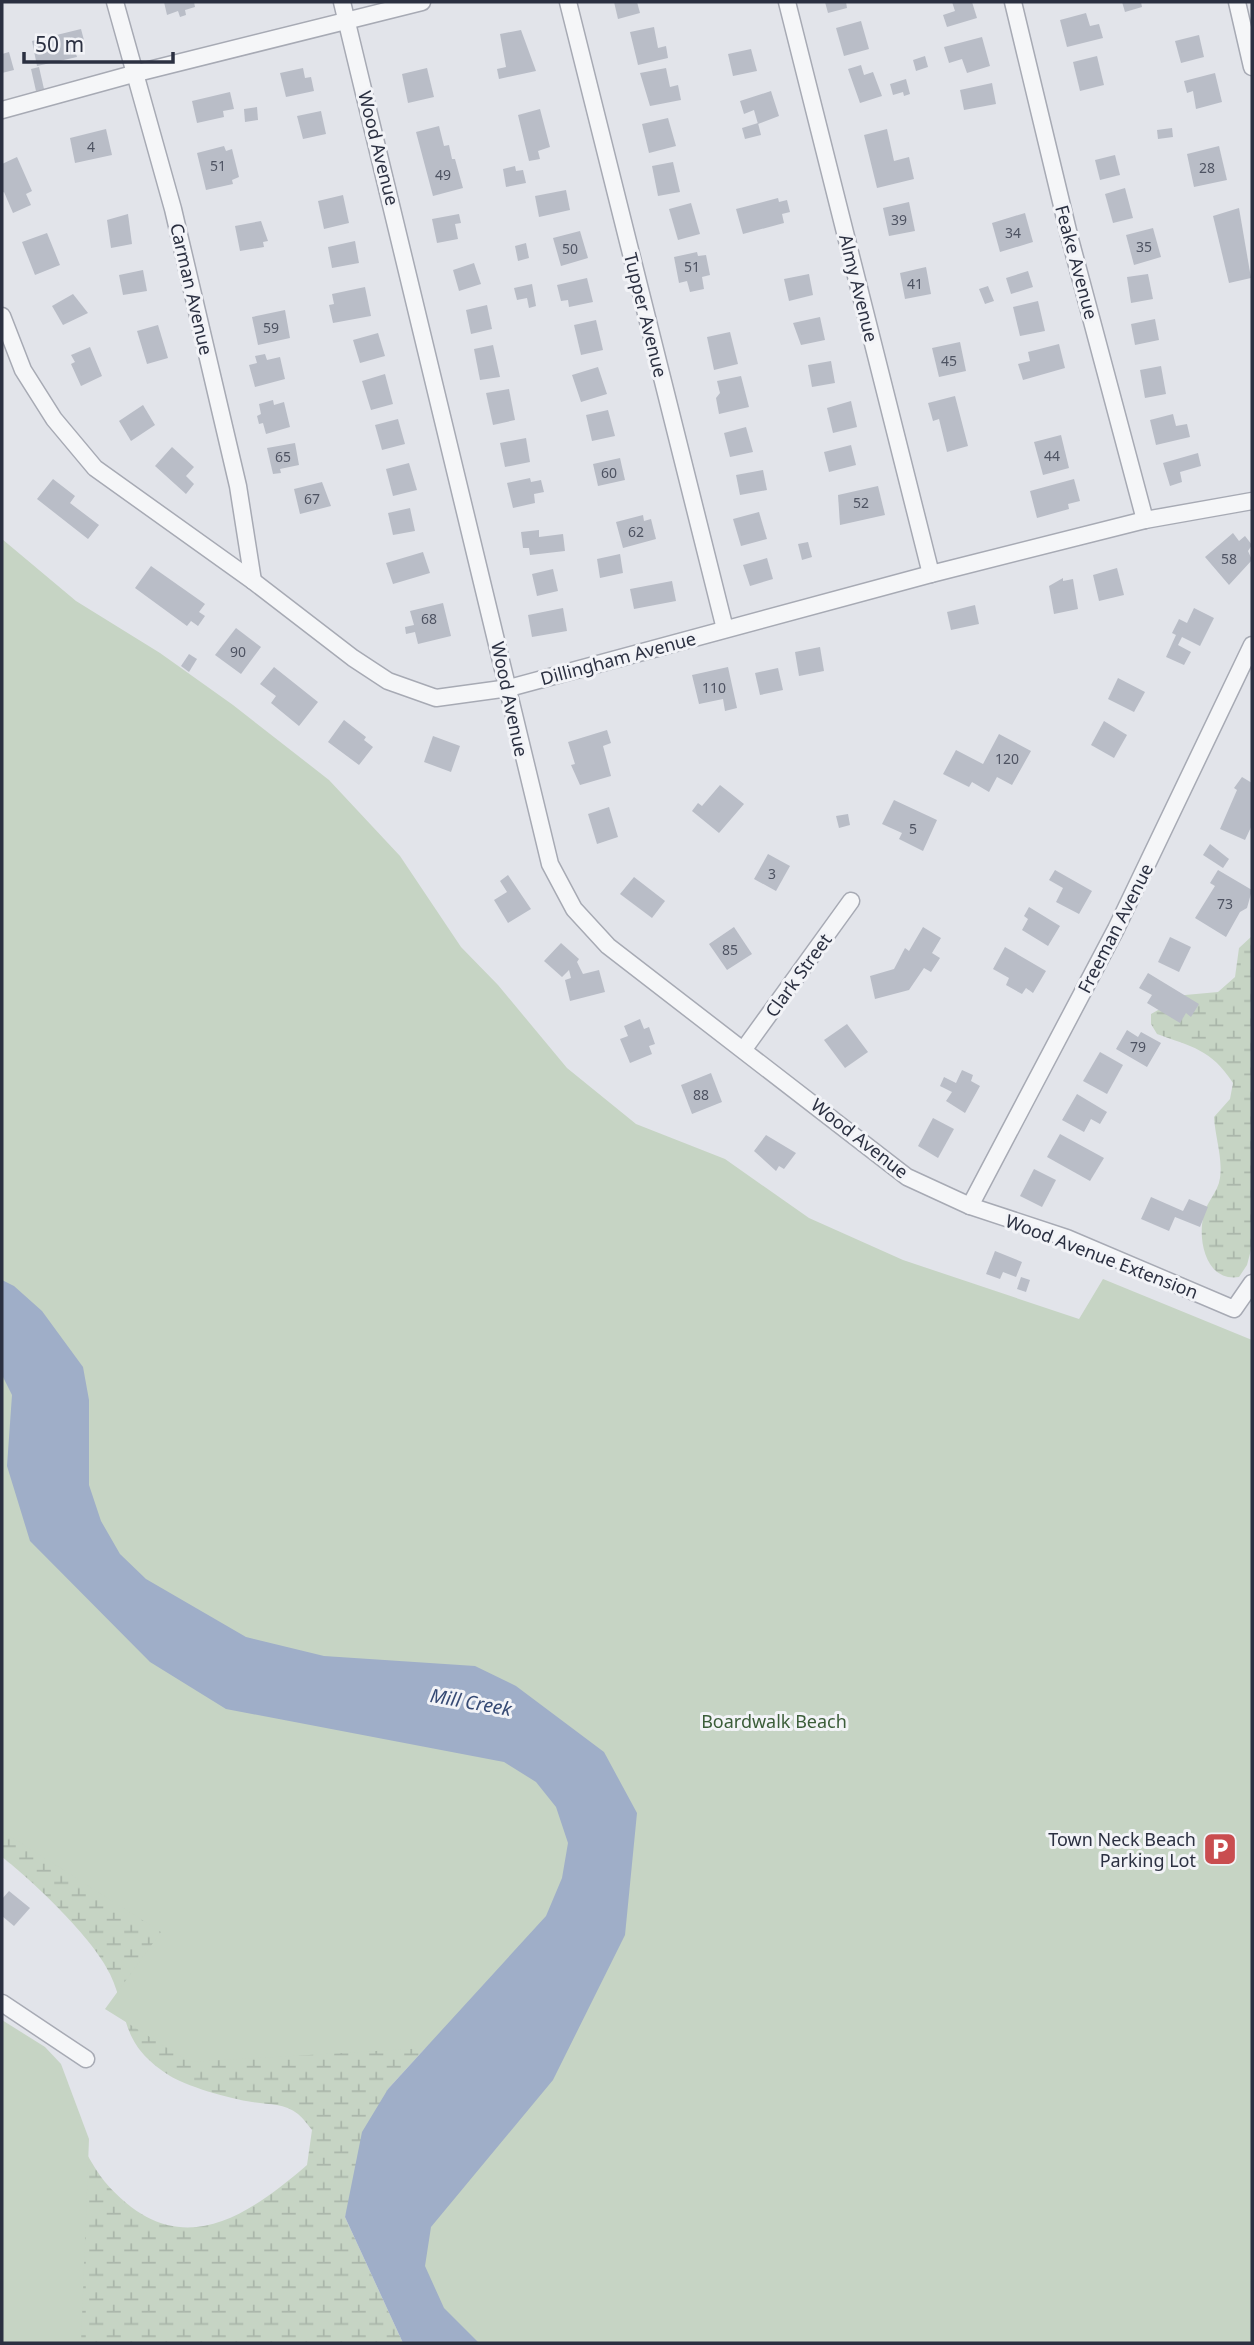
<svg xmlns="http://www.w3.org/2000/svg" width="1254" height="2345" viewBox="0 0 1254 2345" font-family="'Noto Sans',sans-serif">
<defs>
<pattern id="wetland-marsh" width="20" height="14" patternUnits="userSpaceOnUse" patternTransform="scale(1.75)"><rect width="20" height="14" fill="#c6d4c4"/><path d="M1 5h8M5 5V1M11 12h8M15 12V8" fill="none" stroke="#aab6aa"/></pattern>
</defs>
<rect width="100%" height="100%" fill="#e2e4ea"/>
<g fill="url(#wetland-marsh)">
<path d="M1252,936v310l-5,19 -8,12c-32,5 -41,-34 -36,-59 2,-15 15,-25 17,-40 3,-19 -5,-42 -6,-61l16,-18 3,-16c-22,-34 -41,-36 -76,-49l-6,-10v-10l34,-19 33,-3 17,-15 4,-29z"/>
<path d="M2,1375l462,631 -76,83 -43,128 58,126h-401l70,-216c10,17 20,39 33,55 70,81 136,40 202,-17l5,-35c-4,-5 -9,-12 -14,-16 -14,-11 -29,-9 -46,-12 -21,-3 -68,-16 -85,-28 -48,-32 -37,-57 -57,-100 -16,-35 -77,-93 -108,-117z"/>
</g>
<g fill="#c6d4c4">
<path d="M2,539l74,62 84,52 73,52 96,75 71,76 61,91 37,38 69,83 69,56 89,35 84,59 94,42 176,59 24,-40 149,61v1003h-830l5,-295 -237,14 -85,-53 56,-77 -159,-101z"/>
<path d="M2,2020l43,27 16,17 28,75 -8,204h-79z"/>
</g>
<path fill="#9faec8" d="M2,1280l12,6 28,25 41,56 6,33v85l12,36 19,33 26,25 100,58 78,19 151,10 41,20 88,66 33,61 -12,122 -72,145 -122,147 -6,39 19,42 35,35h-76l-58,-126 17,-85 26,-43 158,-173 16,-38 6,-35 -12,-36 -20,-25 -32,-20 -278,-53 -76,-47 -120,-121 -23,-75 5,-71 -10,-20z"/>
<g fill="#b9bdc7">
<path d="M164,2h30l1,5 -10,3 1,5 -6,2 -2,-6 -11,4z"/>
<path d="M614,2h23l3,11 -22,6z"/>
<path d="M825,2h21l1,6 -19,5z"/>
<path d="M952,2h20l5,16 -30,9 -4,-12 12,-4z"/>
<path d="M1122,2h19l1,5 -17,5z"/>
<path d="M1086,13l4,13 9,-2 4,14 -36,9 -7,-27z"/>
<path d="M861,21l8,28 -25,7 -8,-28z"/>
<path d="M654,27l4,21 8,-2 2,12 -30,7 -8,-33z"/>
<path d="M81,29l4,15 -11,3 3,10 -40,9 -5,-25z"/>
<path d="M521,30l15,41 -37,8 -2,-10 9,-2 -6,-33z"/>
<path d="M1199,35l5,22 -23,6 -6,-22z"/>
<path d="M982,37l8,29 -23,7 -5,-14 -13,4 -5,-16z"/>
<path d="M751,49l6,22 -24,5 -5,-22z"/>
<path d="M9,52l5,18 -12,3v-19z"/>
<path d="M925,56l3,11 -12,4 -3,-11z"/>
<path d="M1097,56l7,29 -24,6 -7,-29z"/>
<path d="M861,65l3,10 9,-3 9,24 -22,7 -12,-34z"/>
<path d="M39,67l5,22 -8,2 -5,-22z"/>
<path d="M303,68l2,10 6,-1 3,14 -28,6 -6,-24z"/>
<path d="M427,68l7,29 -26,6 -6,-29z"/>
<path d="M666,68l4,19 8,-2 3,15 -31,6 -10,-33z"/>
<path d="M1215,73l7,29 -26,7 -3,-18 -6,2 -3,-12z"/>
<path d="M906,79l4,15 -6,2 -1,-4 -10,3 -3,-11z"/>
<path d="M992,83l4,21 -32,6 -4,-20z"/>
<path d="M771,91l8,25 -21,8 -4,-14 -10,4 -4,-13z"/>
<path d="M230,92l4,17 -11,2 1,6 -27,6 -5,-22z"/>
<path d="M257,107l1,13 -13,2 -1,-13z"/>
<path d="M540,109l10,38 -12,4 2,8 -11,2 -11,-46z"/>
<path d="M321,111l5,23 -23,5 -6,-23z"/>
<path d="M668,118l8,28 -27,7 -7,-29z"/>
<path d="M758,123l3,12 -16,4 -3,-11z"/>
<path d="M439,126l5,20 5,-1 3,14h3l8,29 -30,8 -17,-64z"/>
<path d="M1172,128l1,9 -15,2 -1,-9z"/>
<path d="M106,129l6,26 -37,8 -5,-25z"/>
<path d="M887,129l7,32 15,-4 5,22 -37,9 -13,-53z"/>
<path d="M224,146l2,5 6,-2 7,28 -7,3 1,4 -27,6 -9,-37z"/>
<path d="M1219,146l8,34 -33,7 -7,-33z"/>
<path d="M1115,155l5,20 -20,5 -5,-20z"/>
<path d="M17,157l15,34 -6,3 5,11 -18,8 -9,-21 -2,1v-29z"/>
<path d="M673,162l7,30 -22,4 -6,-30z"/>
<path d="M515,166l1,5 7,-1 3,13 -20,4 -3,-18z"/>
<path d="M1125,188l8,30 -20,5 -8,-29z"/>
<path d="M566,190l4,20 -31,7 -4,-21z"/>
<path d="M343,195l6,28 -25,6 -6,-28z"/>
<path d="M778,198l1,4 8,-2 3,12 -8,2 2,9 -41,11 -7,-25z"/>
<path d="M909,202l6,29 -26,5 -6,-28z"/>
<path d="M691,203l9,31 -22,6 -9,-31z"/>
<path d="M1239,208l12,70 -22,5 -16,-67z"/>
<path d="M1025,213l8,29 -33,10 -8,-29z"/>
<path d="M128,214l4,30 -21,4 -4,-28z"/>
<path d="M459,214l2,9 -6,1 3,15 -21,4 -5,-24z"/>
<path d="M261,221l7,20 -5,1 1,5 -24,4 -5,-25z"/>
<path d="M1153,228l8,29 -27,8 -8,-30z"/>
<path d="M580,231l8,27 -27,8 -8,-28z"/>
<path d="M47,233l13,32 -25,10 -13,-33z"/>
<path d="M355,241l4,22 -27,5 -4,-21z"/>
<path d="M526,243l3,15 -11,3 -3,-15z"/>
<path d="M697,252l1,4 8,-1 4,20 -8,2 2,12 -14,3 -3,-11 -8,2 -5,-26z"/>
<path d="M474,263l7,21 -22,7 -6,-21z"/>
<path d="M926,267l5,27 -26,5 -5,-26z"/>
<path d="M143,270l4,21 -24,4 -4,-20z"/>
<path d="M1028,271l5,16 -22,7 -5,-16z"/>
<path d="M809,274l4,21 -24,6 -5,-22z"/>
<path d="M1148,274l5,25 -22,4 -4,-26z"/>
<path d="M587,278l6,24 -24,5 -1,-7 -7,1 -4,-16z"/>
<path d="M532,284l4,22 -7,2 -2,-10 -10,2 -3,-12z"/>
<path d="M988,286l6,15 -9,3 -6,-15z"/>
<path d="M365,287l6,29 -38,7 -4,-18 5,-1 -2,-10z"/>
<path d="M73,294l15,19 -25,12 -11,-19z"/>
<path d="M1038,301l7,30 -25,5 -7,-29z"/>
<path d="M487,305l5,24 -21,5 -5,-24z"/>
<path d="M285,310l5,28 -32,7 -6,-28z"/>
<path d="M820,317l5,23 -24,5 -8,-22z"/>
<path d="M1155,319l4,21 -24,5 -4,-21z"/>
<path d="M596,320l7,30 -22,5 -7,-30z"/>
<path d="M158,325l10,33 -21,6 -10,-33z"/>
<path d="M730,332l8,32 -24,6 -7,-33z"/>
<path d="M378,333l7,23 -25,7 -7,-23z"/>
<path d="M960,342l6,29 -27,6 -7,-29z"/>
<path d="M1059,344l6,24 -42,12 -5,-16 12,-3 -2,-9z"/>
<path d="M493,345l7,32 -20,3 -6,-31z"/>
<path d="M90,347l12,29 -21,10 -10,-22 4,-2 -4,-7z"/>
<path d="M265,354l2,6 13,-3 5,22 -30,8 -6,-22 8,-2 -2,-7z"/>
<path d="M831,361l4,22 -23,4 -4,-22z"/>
<path d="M1161,366l5,28 -21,4 -5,-28z"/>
<path d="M598,367l9,27 -26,8 -9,-27z"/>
<path d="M385,374l8,30 -22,6 -9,-29z"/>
<path d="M741,376l8,31 -30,7 -3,-16 4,-5 -3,-12z"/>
<path d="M509,389l6,31 -22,5 -7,-32z"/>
<path d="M955,396l13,50 -21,6 -8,-33 -6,2 -5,-18z"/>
<path d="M273,400l1,5 10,-3 6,25 -24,7 -3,-11 -4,1 -2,-8 4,-2 -2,-10z"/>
<path d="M851,401l6,26 -24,6 -6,-25z"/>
<path d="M143,405l12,20 -24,16 -12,-20z"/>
<path d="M608,410l7,26 -23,5 -6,-26z"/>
<path d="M1173,414l3,12 11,-2 3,13 -34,8 -6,-25z"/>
<path d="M398,419l7,25 -23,6 -7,-25z"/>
<path d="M746,427l7,25 -23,5 -6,-24z"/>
<path d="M1061,435l8,33 -26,7 -9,-33z"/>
<path d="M526,438l4,24 -25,5 -5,-24z"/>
<path d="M295,443l4,22 -19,4 1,4 -8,1 -6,-26z"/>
<path d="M851,445l5,20 -27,7 -5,-20z"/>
<path d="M172,447l22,20 -8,9 8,8 -8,10 -31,-28z"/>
<path d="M1198,453l3,13 -21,6 2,10 -12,4 -7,-23z"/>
<path d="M620,458l5,22 -27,6 -5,-22z"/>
<path d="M409,463l8,27 -24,6 -7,-27z"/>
<path d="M763,470l4,20 -27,5 -4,-20z"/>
<path d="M530,478l1,4 10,-2 3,12 -10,2 1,9 -22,5 -6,-25z"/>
<path d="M53,479l22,17 -5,7 29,22 -11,14 -51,-40z"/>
<path d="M1074,479l6,22 -12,3 1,5 -32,9 -7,-27z"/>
<path d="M322,482l9,24 -31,8 -6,-25z"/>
<path d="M878,486l7,29 -45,10 -2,-30z"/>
<path d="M410,508l5,23 -22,4 -5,-22z"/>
<path d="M759,512l8,27 -26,7 -8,-27z"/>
<path d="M643,515l1,6 7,-2 5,20 -33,9 -7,-26z"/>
<path d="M539,530v7l24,-3 2,17 -35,4 -1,-7h-6l-2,-16z"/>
<path d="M1233,533l6,8 6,-5 7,9 -4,6 4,9 -23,25 -24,-28z"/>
<path d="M808,542l4,15 -10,3 -4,-16z"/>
<path d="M423,552l7,21 -37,11 -7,-21z"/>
<path d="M620,554l3,19 -23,5 -3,-19z"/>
<path d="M767,558l6,21 -23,7 -7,-21z"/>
<path d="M151,566l54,38 -6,8 6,4 -7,10 -7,-5 -4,5 -52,-38z"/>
<path d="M1117,568l7,27 -25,6 -6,-26z"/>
<path d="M553,569l5,22 -21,5 -5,-22z"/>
<path d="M1063,578v3l10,-2 5,30 -24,5 -5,-28z"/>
<path d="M672,581l4,20 -42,8 -4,-20z"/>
<path d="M443,603l8,33 -33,8 -3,-12 -9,2 -1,-7 9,-2 -4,-14z"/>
<path d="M975,605l4,19 -28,6 -4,-18z"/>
<path d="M563,608l4,23 -35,6 -4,-22z"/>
<path d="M1194,608l20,10 -14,28 -18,-9 -4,8 13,7 -7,13 -18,-8 10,-22 -4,-2 7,-14 8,4z"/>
<path d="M236,628l25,19 -20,27 -26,-19z"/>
<path d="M820,647l4,24 -25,5 -4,-24z"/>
<path d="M189,654l8,5 -8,13 -8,-6z"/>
<path d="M274,667l44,35 -19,24 -28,-23 5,-7 -16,-12z"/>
<path d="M728,667l9,41 -12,3 -2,-12 -24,5 -7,-29z"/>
<path d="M778,668l5,22 -23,5 -5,-22z"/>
<path d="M1118,678l27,14 -11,20 -26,-13z"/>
<path d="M344,720l22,17 -2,3 9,7 -14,18 -31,-23z"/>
<path d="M1104,721l23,14 -13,23 -23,-13z"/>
<path d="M607,730l4,13 -8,3 8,30 -31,9 -9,-20 4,-1 -7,-22z"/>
<path d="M999,734l32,17 -19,34 -15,-8 -8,15 -17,-10 -3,5 -26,-13 13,-24 27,14z"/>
<path d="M433,736l27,10 -9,26 -27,-10z"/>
<path d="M1242,777l10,6v42l-7,15 -25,-11 17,-39 -3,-2z"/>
<path d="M720,785l24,19 -25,29 -27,-22 6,-8 4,3z"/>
<path d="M894,800l43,20 -14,31 -24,-12 3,-6 -20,-9z"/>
<path d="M609,807l9,30 -21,7 -9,-30z"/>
<path d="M848,814l2,11 -11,3 -3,-12z"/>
<path d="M1210,844l19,15 -6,9 -20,-13z"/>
<path d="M768,854l22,12 -14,25 -22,-12z"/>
<path d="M1055,870l37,21 -13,23 -23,-12 7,-14 -14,-8z"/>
<path d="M1218,870l34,20 -5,18 -7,4 -14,25 -31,-19 20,-32 -5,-3z"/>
<path d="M508,875l23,34 -23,14 -14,-23 13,-8 -7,-11z"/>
<path d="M634,877l31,24 -13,17 -32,-24z"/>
<path d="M1029,907l31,19 -12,20 -26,-16 6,-11 -4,-3z"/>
<path d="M734,927l18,27 -25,16 -18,-26z"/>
<path d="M923,927l18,11 -9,15 8,5 -9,14 -7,-4 -15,22 -34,9 -5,-23 24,-7 11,-21 4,3z"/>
<path d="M1170,937l21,10 -12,25 -21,-10z"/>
<path d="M561,943l18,16 -2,3 6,12 16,-4 6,22 -35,9 -5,-21 6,-2 -2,-8 -7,7 -18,-16z"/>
<path d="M1005,947l41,24 -13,22 -7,-5 -4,6 -16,-9 3,-7 -16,-9z"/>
<path d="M1148,973l51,31 -8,13 -5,-4 -6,10 -33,-20 5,-8 -13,-7z"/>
<path d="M640,1019l4,10 5,-2 6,17 -6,2 3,8 -22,9 -10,-24 8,-3 -4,-10z"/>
<path d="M847,1024l21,28 -23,16 -21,-28z"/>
<path d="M1127,1030l11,7 3,-5 20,11 -14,24 -31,-18z"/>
<path d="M1100,1052l23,13 -16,29 -24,-13z"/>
<path d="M962,1070l11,5 -2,6 9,5 -15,27 -19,-12 6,-9 -12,-6 4,-9 12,6z"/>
<path d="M711,1073l11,29 -30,12 -11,-29z"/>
<path d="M1077,1094l30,18 -7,12 -9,-5 -7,13 -22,-12z"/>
<path d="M933,1118l21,11 -16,29 -20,-12z"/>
<path d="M1060,1134l44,24 -14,23 -43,-24z"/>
<path d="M766,1135l30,18 -12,16 -5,-3 -3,5 -22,-20z"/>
<path d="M1034,1169l22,11 -14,27 -22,-11z"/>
<path d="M1151,1197l32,14 6,-12 19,8 -8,20 -25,-10 -6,14 -28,-12z"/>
<path d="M995,1251l27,11 -6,15 -13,-5 -3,7 -14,-5z"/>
<path d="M1021,1277l9,3 -4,12 -9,-3z"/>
<path d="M9,1891l21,17 -16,18 -12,-10v-17z"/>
</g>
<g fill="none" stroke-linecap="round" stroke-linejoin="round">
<g stroke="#a7aab4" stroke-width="19">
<g id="minor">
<path d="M115,2l58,207 65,277 15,95"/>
<path d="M342,2l208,862 24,45 34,37 299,231 63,29 97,32 167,71 18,-26"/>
<path d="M568,2l157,627"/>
<path d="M787,2l144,572"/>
<path d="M1013,2l57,237 75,281"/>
<path d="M1237,2l15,65"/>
<path d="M2,110l131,-36 289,-72"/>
<path d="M2,316l21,54 31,49 41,49 158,113 100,77 35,23 48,17 73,-10 422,-114 214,-54 107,-19"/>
<path d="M744,1049l107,-148"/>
<path d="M970,1206l146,-277 136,-284"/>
<path d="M2,2003l84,56"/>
</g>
</g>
<use href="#minor" stroke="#f5f6f8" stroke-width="16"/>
</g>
<defs>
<g id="parking-square" transform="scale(1.75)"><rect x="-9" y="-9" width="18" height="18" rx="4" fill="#c94d4f" stroke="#f2f3f7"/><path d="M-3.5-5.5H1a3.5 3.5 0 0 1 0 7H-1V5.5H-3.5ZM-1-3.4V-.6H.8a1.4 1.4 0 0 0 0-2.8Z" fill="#fff"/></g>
</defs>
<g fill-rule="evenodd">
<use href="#parking-square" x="1220" y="1849"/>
</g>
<g text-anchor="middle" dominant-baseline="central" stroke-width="6" stroke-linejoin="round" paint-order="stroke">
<g font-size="14" fill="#4e5362">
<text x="91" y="146">4</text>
<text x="218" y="165">51</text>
<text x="1207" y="167">28</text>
<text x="443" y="174">49</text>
<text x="899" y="219">39</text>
<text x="1013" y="232">34</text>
<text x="1144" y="246">35</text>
<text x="570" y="248">50</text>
<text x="692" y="266">51</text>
<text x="915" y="283">41</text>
<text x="271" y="327">59</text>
<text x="949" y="360">45</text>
<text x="1052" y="455">44</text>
<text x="283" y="456">65</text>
<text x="609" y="472">60</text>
<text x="312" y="498">67</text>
<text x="861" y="502">52</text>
<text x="636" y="531">62</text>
<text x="1229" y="558">58</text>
<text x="429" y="618">68</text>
<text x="238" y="651">90</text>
<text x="714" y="687">110</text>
<text x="1007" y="758">120</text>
<text x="913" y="828">5</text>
<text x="772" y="873">3</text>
<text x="1225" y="903">73</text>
<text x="730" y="949">85</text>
<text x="1138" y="1046">79</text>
<text x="701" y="1094">88</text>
</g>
<g font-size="18" fill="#2b3041" stroke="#f2f3f7">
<text transform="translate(379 148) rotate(76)">Wood Avenue</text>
<text transform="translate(1077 262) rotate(75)">Feake Avenue</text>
<text transform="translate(859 288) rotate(76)">Almy Avenue</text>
<text transform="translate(192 289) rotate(77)">Carman Avenue</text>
<text transform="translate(646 315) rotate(76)">Tupper Avenue</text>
<text transform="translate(618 658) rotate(-15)">Dillingham Avenue</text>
<text transform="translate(510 699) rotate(78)">Wood Avenue</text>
<text transform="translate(1115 928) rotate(-63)">Freeman Avenue</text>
<text transform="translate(798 975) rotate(-54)">Clark Street</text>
<text transform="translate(860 1138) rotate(38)">Wood Avenue</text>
<text transform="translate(1102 1256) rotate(21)">Wood Avenue Extension</text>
</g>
<g font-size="18" fill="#3b5d39" stroke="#f2f3f7">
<text x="774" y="1721">Boardwalk Beach</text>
</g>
<g font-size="18" fill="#2b3041" stroke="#f2f3f7" text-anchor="end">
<text x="1196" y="1839">Town Neck Beach<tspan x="1196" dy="21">Parking Lot</tspan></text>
</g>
<g font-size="19" font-style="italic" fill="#364a74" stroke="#f2f3f7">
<text transform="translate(471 1702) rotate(10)">Mill Creek</text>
</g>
</g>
<rect width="1254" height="2345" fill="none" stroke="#2b3041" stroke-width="7"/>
<path d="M24 52v10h149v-10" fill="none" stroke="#2b3041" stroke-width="3.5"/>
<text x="35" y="52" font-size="21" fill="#2b3041" stroke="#f2f3f7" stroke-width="5" paint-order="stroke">50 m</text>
</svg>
